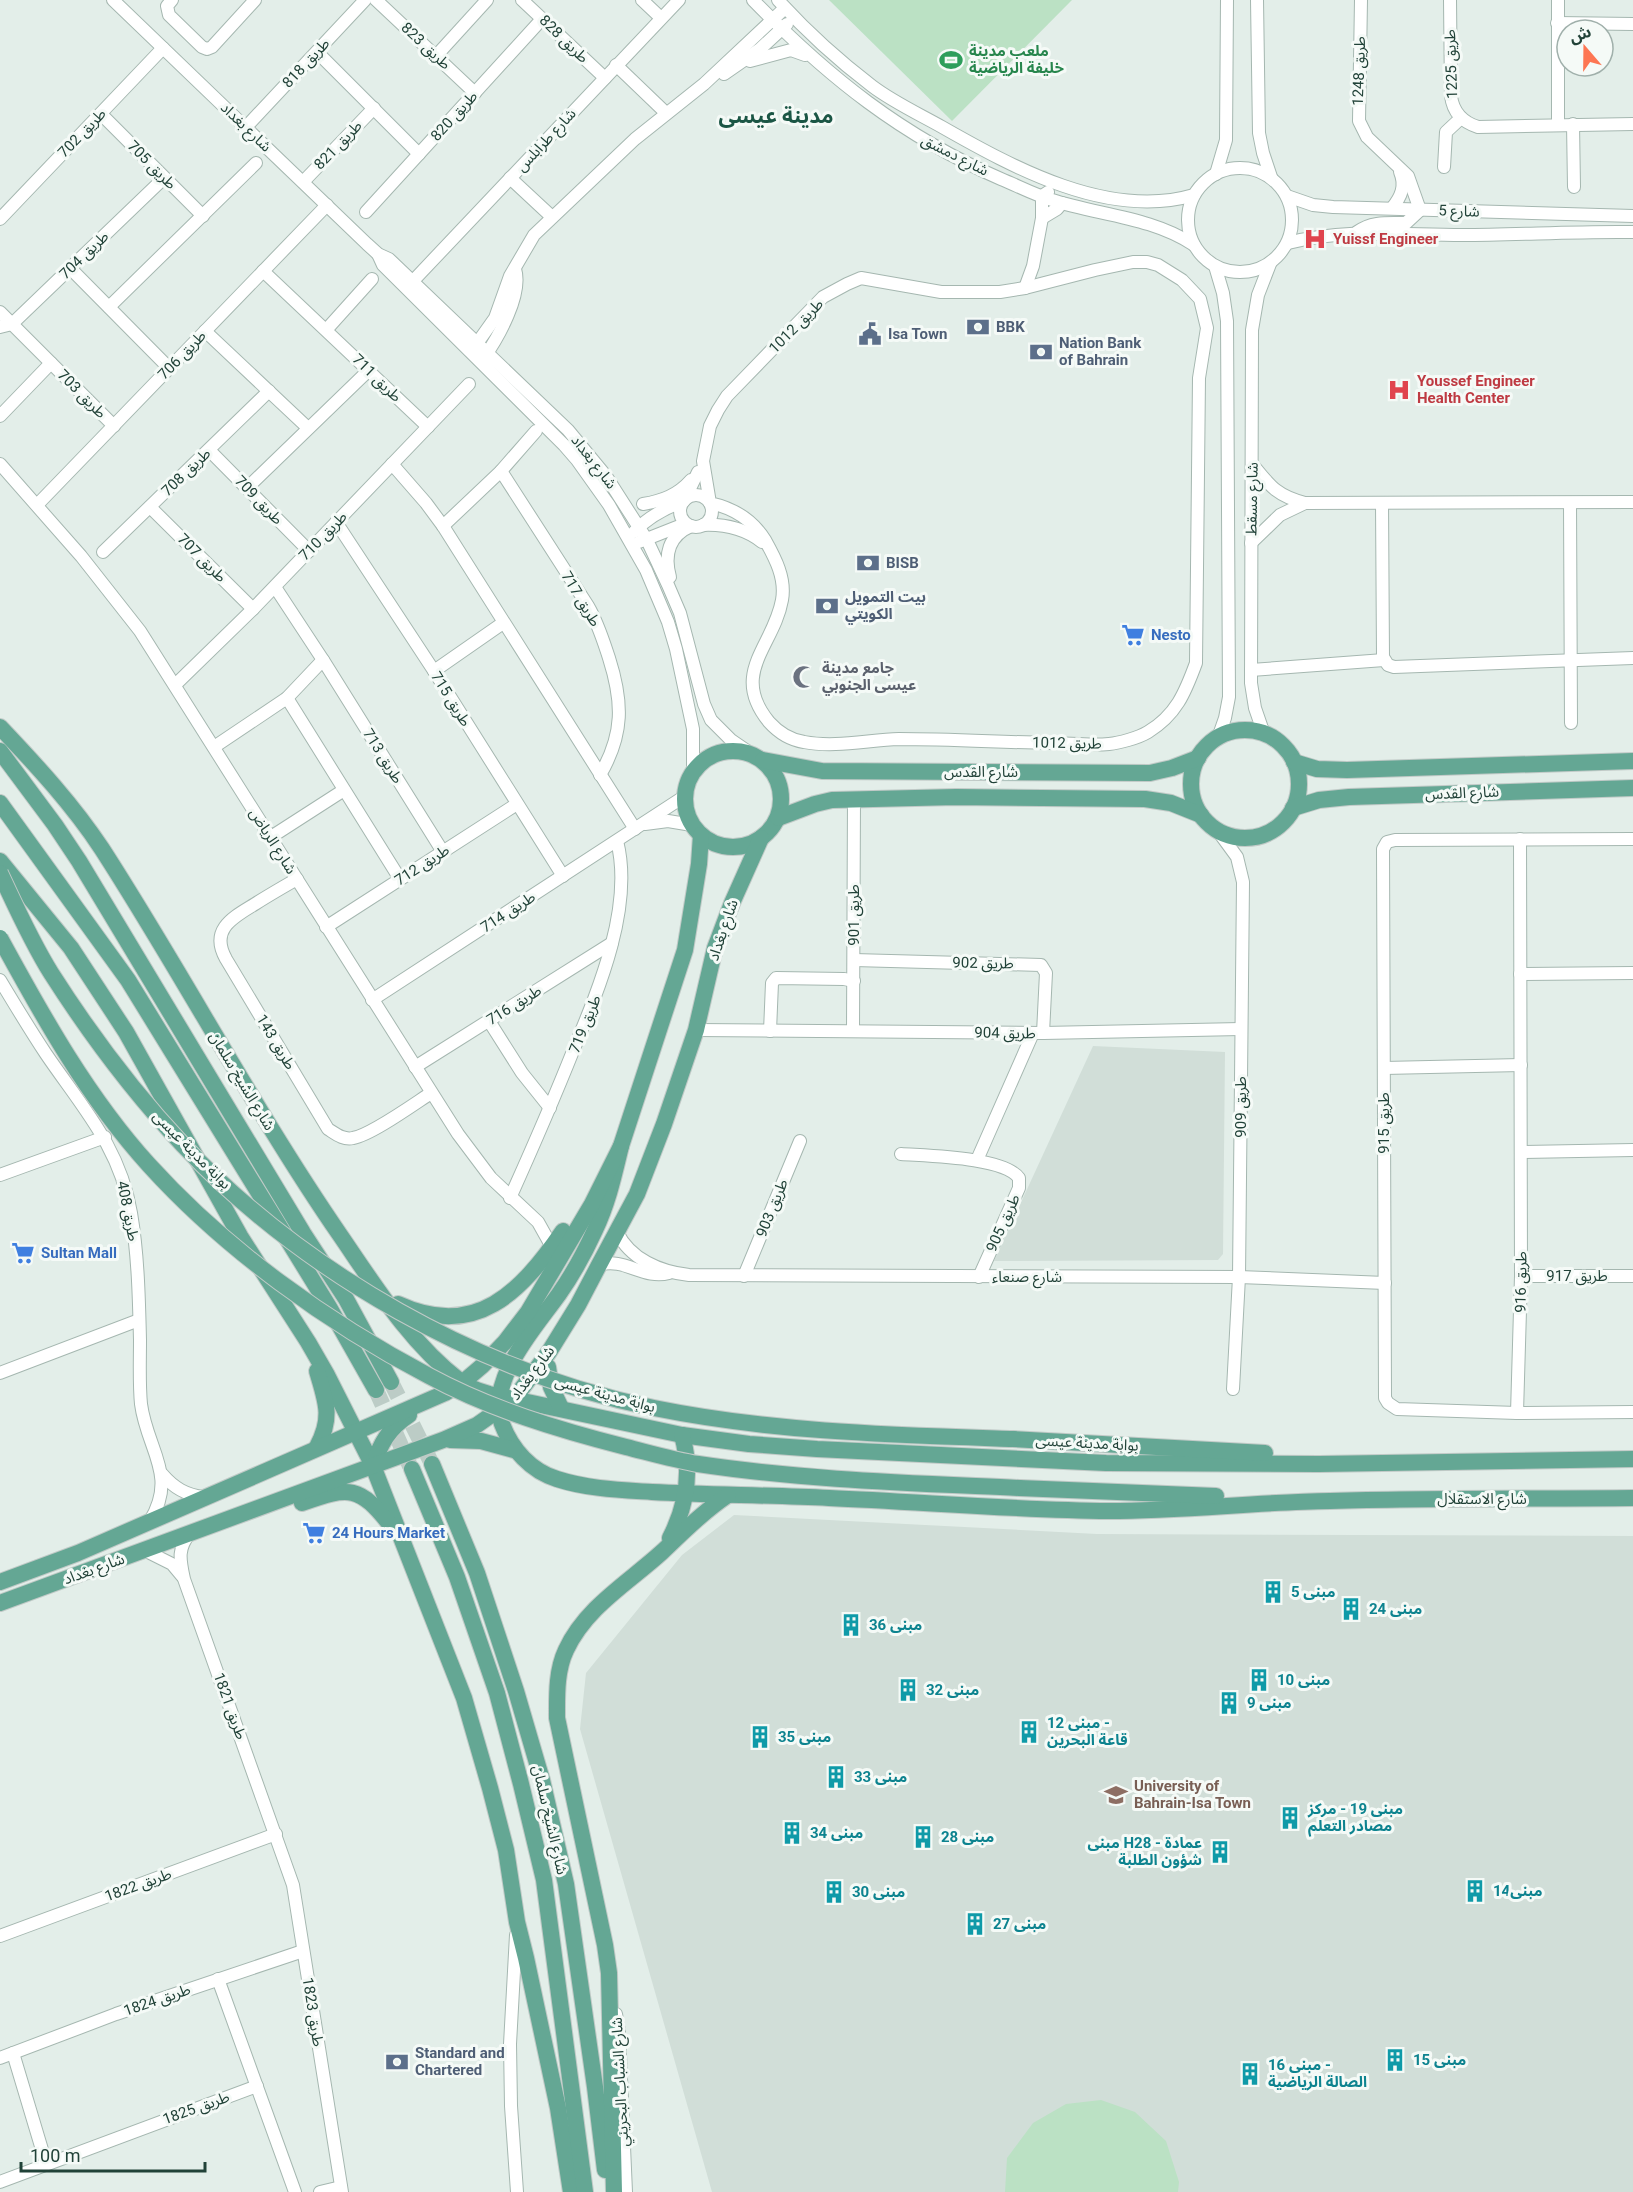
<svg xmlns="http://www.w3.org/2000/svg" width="1633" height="2192" viewBox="0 0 1633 2192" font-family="Roboto,'Noto Sans Arabic',sans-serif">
<rect width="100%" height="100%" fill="#e3eee9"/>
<g fill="#d1ded8">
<path d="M1093,1046l132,6 -2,202 -5,6 -224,1z"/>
<path d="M734,1515l363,19 536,2v656h-921l-132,-463 6,-56 96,-118z"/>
</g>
<g fill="#bbe1c4">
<path d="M829,0h243l-120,121z"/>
<path d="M1101,2100l34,12 31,29 13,41 -1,10h-173l2,-34 26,-35 33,-19z"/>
</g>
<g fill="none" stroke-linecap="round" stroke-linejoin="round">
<g stroke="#bcccc6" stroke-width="16" stroke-dasharray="16 8" stroke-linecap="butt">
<path d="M391,1382l41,82"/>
<path d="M376,1390l34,76"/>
</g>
<g stroke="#a5b7b0" stroke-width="14">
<g id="minor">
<path d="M113,0l254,244 11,10 11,5 179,171 38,46 41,64 21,45 12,28 24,91 7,16 20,20 19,13"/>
<path d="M172,0l-5,6 2,9 33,32 5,2 5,-2 43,-47"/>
<path d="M376,0l99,93"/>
<path d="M522,0l83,78"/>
<path d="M642,0l19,18"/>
<path d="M753,0c75,77 149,136 248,179 17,7 34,16 51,21 46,15 100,17 142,45"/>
<path d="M778,0c28,31 60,60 94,86 21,16 47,28 70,41 72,41 167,93 252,68"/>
<path d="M1257,0l2,133 4,20 8,24"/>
<path d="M1361,0l-2,121 8,16 41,39 12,34"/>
<path d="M1450,0l1,96c2,16 11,26 27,31l155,-3"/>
<path d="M1557,23l76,1"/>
<path d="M317,52l102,102"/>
<path d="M436,56l51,-56"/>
<path d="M750,61l41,-11 14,5"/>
<path d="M616,65l50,48"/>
<path d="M724,74l36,-25 27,-25"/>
<path d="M101,114l102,102"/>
<path d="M1558,124v-124"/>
<path d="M1573,124l1,63"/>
<path d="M246,127l119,-127"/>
<path d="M1444,167l2,-35 15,-14"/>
<circle cx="1240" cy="220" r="52"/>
<path d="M1216,174l10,-34 1,-140"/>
<path d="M510,178l42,39"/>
<path d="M303,182l71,-74"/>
<path d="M1287,196l26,9 20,2 300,9"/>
<path d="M1392,208c9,-11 14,-22 8,-36"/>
<path d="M366,212l176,-193"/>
<path d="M1042,218l15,-9 5,-6"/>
<path d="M0,219l163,-171"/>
<path d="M1357,232c15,-11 31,-9 49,-9l14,-13"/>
<path d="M1288,243c58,-15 115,-8 174,-8 57,0 114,-4 171,-3"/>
<path d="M378,254l5,11 181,180 13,15 32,45 37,65 22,52 8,27 17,80v43"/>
<path d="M1133,262h14l11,3 24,15 18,19 7,29 -8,50 -3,285c-11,30 -20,52 -48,69 -10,6 -29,11 -39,12 -20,2 -40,-1 -60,-1 -50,-1 -100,-4 -150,-4 -31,1 -64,9 -95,3 -13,-2 -26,-10 -35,-20 -40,-49 5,-76 13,-122 4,-22 -7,-42 -17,-60 -13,-21 -32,-32 -55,-37l-7,-42 7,-35 8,-16 9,-14 96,-99 24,-13 14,-6 80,14h59l25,-4 70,-18z"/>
<path d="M1215,266l8,27 4,28 2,376 -4,21 -7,20"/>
<path d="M70,268l99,100"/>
<path d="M263,271l165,156"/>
<path d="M413,281l266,-281"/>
<path d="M1025,288l8,-22 9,-48v-22l6,-4"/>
<path d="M109,307l147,-144"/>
<path d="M0,312l114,114"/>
<path d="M0,327l12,-3 152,-146"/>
<path d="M327,329l45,-50"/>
<path d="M205,331l103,97"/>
<path d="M473,349l22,-31 15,-42 24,-41 101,-96 69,-55 81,-76"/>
<path d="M483,359c15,-21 40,-65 32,-90"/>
<path d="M0,416l51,-53"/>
<path d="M209,450l100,101"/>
<path d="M0,464l81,92 59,75 318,503 33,44 47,44 14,25"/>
<path d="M392,464l34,39 17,23 192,303"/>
<path d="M1253,465c17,21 24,31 52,38l328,-1"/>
<path d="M501,471l87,135c10,17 15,34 21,52 14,44 15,76 -9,117"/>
<path d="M247,488l122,-118"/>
<circle cx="696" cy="511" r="16"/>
<path d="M1382,503l1,154 5,8 6,2 239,-9"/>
<path d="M1570,503l1,220"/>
<path d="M643,504c19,-3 35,-9 48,-24"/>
<path d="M37,505l290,-300"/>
<path d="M150,507l103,102"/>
<path d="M336,522l98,149 129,205"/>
<path d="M703,525c22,-1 41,3 59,17"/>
<path d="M443,526l58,-55 35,-40"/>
<path d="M634,532c14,-15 31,-24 50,-31l14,-29"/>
<path d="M639,542l43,-17"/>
<path d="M1251,543l29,-28 25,-12"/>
<path d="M103,552l166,-161"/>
<path d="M670,577c-6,-22 -2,-41 21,-51"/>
<path d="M275,587l48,73 120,192"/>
<path d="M1251,670l133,-10"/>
<path d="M434,671l69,-48"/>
<path d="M175,685l78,-76 216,-225"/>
<path d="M287,698l113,181"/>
<path d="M1264,734l-9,-26 -4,-25 1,-353 6,-35 12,-31"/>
<path d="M214,747l73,-49 36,-38"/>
<path d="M645,824l23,-3 24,4"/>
<path d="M1218,831l19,26 6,25 -4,395 -6,112"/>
<path d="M271,837l73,-47"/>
<path d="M1633,839l-238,1 -8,2 -4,7 2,549 3,5 9,6 120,4 116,-1"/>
<path d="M297,879c-14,8 -28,16 -42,25 -21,13 -46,25 -29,55l102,170c8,5 15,11 25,9 18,-3 61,-34 78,-45"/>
<path d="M326,927l191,-123"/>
<path d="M854,960l187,5 5,8 -3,60"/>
<path d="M1520,974l113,-1"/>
<path d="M0,980c15,25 30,50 46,74 36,53 74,93 85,159 7,41 8,85 9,127 0,21 -1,43 1,64 6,46 37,71 9,117"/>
<path d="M372,1000l313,-204"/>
<path d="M489,1021l33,52 28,35"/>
<path d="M696,1030l347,3 198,-4"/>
<path d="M770,1031l2,-48 4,-5 68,1 10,2"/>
<path d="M853,1031l1,-233"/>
<path d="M415,1067l197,-124"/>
<path d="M1384,1068l137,-3"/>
<path d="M1521,1152l112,-2"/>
<path d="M901,1154c26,2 103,3 118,24v10l-40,89"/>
<path d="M977,1160l56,-127"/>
<path d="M0,1175l105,-38"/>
<path d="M510,1198c22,-49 43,-97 63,-147 25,-60 61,-144 44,-210"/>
<path d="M617,1232c13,27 43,40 72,43l550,2 146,6"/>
<path d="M599,1265c26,-8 44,15 70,8"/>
<path d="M744,1276l56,-135"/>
<path d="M1521,1276h112"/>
<path d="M0,1373l139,-53"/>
<path d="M1517,1413l4,-137 -1,-437"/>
<path d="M162,1474c12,14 24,21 42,23"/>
<path d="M190,1533c-13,16 -10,27 -6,46l109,306 49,307"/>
<path d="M144,1550l28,14 10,12"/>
<path d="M516,1935l-6,109 1,62 6,86"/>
<path d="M0,1936l276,-102"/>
<path d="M218,1979l77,213"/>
<path d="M616,2014l3,18 7,160"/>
<path d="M13,2053l33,110"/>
<path d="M0,2058l116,-44 187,-63"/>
<path d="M0,2182l257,-96"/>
<path d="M320,2192l21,-5"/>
</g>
</g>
<g stroke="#c1cac7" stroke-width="18">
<g id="major">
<path d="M0,727c37,39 73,78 102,122 82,127 152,261 238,386 35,51 70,108 120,146 8,7 19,10 29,13l193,41 67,9 68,5 289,14 213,1 314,-5"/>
<circle cx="1245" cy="784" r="54"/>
<circle cx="733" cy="799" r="48"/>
<path d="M0,751l55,74 24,36 224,372 43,66 45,83"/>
<path d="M763,760l59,11 328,2 22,-5 26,-10"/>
<path d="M1294,762l23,7 30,1 286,-9"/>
<path d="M0,803l128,177 201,327 47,83"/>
<path d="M1293,808l26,-8 30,-3 284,-9"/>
<path d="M778,818l37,-14 17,-4 124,-3 189,2 26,4 30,12"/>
<path d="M0,861l71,87 55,84 114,204 68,106 19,33 46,91 91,232 26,90 16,62 11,72 9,36 32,150 13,84"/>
<path d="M621,1146c-7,29 -13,57 -26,84 -10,22 -22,44 -36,64 -25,35 -72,85 -57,130 10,26 29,47 55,55 31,10 64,11 95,13 59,3 118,3 177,6 94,4 187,12 280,13 74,0 148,-9 221,-10 101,-3 202,-2 303,-3"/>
<path d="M398,1304c78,36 123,-12 165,-73"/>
<path d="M548,1367l3,20 10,21"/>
<path d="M317,1371c9,31 16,46 0,76"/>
<path d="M1013,1439l252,14"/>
<path d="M450,1440l31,1 33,9"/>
<path d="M432,1464l45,109 39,118 26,89 24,104 29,203 10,83"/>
<path d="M373,1466c7,-22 16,-38 36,-51"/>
<path d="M412,1469l45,108 40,116 24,91 23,96 41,312"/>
<path d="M1019,1488l197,8"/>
<path d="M302,1503c48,-17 57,-18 90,24"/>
<path d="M670,1538c17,-33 22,-67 12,-103"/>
<path d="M0,1582l78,-29 367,-160 17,-10 20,-17 23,-24 23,-30 64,-108 29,-58 64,-196 14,-86 2,-29"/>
<path d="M0,1603l443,-163 34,-15 37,-26 35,-47 29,-47 21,-40 38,-71 27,-70 32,-94 19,-82 17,-45 29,-65"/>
<path d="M614,2192l-5,-219 -4,-28 -48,-227c0,-22 -1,-47 9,-68 20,-43 62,-67 96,-98 21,-20 41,-40 66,-57"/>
</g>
</g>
<use href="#minor" stroke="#fff" stroke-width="12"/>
<use href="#major" stroke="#64a794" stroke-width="16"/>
<g stroke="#c1cac7" stroke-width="18" stroke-linecap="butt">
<g id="major-bridge">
<path d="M0,873c16,34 31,68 51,100 37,58 85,122 132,172 122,128 297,228 471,263 118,24 239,27 359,31"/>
<path d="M0,938c43,79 88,160 149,227 77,85 179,158 280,211 61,33 130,54 197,71 24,6 48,13 72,17 106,16 214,19 321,24"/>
</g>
</g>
<use href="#major-bridge" stroke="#64a794" stroke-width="16"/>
</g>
<defs>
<g id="stadium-bare" transform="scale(1.8)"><path d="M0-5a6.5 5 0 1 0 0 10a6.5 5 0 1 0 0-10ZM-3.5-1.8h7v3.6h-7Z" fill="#2e9e5b" stroke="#f5faf7" stroke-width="2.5" paint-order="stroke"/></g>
<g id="hospital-bare" transform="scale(1.8)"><path d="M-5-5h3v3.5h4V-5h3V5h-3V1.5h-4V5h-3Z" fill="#e0444e" stroke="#f5faf7" stroke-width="2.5" paint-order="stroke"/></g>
<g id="bank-bare" transform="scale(1.8)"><path d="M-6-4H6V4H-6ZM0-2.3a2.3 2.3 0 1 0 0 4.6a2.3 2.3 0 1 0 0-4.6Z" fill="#5c6f8a" stroke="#f5faf7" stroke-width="2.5" paint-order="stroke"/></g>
<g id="civic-bare" transform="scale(1.8)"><path d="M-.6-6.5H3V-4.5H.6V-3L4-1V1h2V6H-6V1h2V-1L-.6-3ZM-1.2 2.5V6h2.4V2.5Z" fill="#5c6f8a" stroke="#f5faf7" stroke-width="2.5" paint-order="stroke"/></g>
<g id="supermarket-bare" transform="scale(1.8)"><path d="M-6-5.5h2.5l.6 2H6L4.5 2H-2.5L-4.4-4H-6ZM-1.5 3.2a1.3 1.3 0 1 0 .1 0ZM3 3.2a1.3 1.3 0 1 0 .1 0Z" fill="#3f7fe0" stroke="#f5faf7" stroke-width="2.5" paint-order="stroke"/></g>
<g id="mosque-bare" transform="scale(1.8)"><path d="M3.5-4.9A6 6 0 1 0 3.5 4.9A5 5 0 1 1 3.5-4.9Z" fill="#6b7280" stroke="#f5faf7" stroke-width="2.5" paint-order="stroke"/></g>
<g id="building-bare" transform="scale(1.8)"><path d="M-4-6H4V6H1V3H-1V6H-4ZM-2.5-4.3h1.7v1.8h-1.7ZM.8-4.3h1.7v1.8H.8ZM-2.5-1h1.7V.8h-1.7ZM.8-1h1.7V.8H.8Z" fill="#0f9aa8" stroke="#f5faf7" stroke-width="2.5" paint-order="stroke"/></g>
<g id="school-bare" transform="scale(1.8)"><path d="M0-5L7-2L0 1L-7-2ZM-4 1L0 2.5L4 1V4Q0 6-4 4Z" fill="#8d6e63" stroke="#f5faf7" stroke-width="2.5" paint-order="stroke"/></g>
</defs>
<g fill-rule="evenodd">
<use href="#stadium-bare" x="951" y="60"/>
<use href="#hospital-bare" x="1315" y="239"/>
<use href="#bank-bare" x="978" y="327"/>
<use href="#civic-bare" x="870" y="334"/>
<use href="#bank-bare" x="1041" y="352"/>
<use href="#hospital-bare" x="1399" y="390"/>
<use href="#bank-bare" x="868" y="563"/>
<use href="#bank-bare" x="827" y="606"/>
<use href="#supermarket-bare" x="1133" y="635"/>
<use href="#mosque-bare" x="804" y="677"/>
<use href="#supermarket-bare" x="23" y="1253"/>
<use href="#supermarket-bare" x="314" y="1533"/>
<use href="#building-bare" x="1273" y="1592"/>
<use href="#building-bare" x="1351" y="1609"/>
<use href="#building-bare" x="851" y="1625"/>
<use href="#building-bare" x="1259" y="1680"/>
<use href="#building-bare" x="908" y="1690"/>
<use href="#building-bare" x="1229" y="1703"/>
<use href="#building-bare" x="1029" y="1732"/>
<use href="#building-bare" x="760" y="1737"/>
<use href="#building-bare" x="836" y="1777"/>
<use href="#school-bare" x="1116" y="1795"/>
<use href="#building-bare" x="1290" y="1818"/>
<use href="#building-bare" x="792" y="1833"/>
<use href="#building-bare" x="923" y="1837"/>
<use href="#building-bare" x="1220" y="1852"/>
<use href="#building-bare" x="1475" y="1891"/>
<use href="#building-bare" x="834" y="1892"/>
<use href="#building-bare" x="975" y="1924"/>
<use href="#building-bare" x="1395" y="2060"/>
<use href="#bank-bare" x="397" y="2062"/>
<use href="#building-bare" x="1250" y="2074"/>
</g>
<g text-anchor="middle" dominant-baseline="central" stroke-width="6" stroke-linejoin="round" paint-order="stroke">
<g font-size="15" fill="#214238" stroke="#f5faf7">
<text transform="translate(564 39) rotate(44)">طريق 828</text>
<text transform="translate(426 46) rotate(43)">طريق 823</text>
<text transform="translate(306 63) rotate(-47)">طريق 818</text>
<text transform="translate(1451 64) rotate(-92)">طريق 1225</text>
<text transform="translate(1359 71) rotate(-88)">طريق 1248</text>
<text transform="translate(454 116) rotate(-48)">طريق 820</text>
<text transform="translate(246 127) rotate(44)">شارع بغداد</text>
<text transform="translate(82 133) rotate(-46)">طريق 702</text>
<text transform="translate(546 140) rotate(-47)">شارع طرابلس</text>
<text transform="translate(338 145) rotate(-46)">طريق 821</text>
<text transform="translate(955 155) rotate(27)">شارع دمشق</text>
<text transform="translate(152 165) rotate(45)">طريق 705</text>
<text transform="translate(1459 211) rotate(2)">شارع 5</text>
<text transform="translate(84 255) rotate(-44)">طريق 704</text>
<text transform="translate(796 326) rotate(-45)">طريق 1012</text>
<text transform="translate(182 355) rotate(-46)">طريق 706</text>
<text transform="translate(377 378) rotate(44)">طريق 711</text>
<text transform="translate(82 394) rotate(45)">طريق 703</text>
<text transform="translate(594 462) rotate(52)">شارع بغداد</text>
<text transform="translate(186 472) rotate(-44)">طريق 708</text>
<text transform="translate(1252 499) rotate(-89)">شارع مسقط</text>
<text transform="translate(259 500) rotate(46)">طريق 709</text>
<text transform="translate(323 536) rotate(-46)">طريق 710</text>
<text transform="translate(202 558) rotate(45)">طريق 707</text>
<text transform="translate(581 599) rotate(59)">طريق 717</text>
<text transform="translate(451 699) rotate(58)">طريق 715</text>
<text transform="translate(1067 743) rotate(1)">طريق 1012</text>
<text transform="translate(383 756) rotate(58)">طريق 713</text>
<text x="981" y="772">شارع القدس</text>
<text transform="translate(1462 793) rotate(-2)">شارع القدس</text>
<text transform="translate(273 841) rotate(58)">شارع الرياض</text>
<text transform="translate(422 865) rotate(-33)">طريق 712</text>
<text transform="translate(508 912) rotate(-33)">طريق 714</text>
<text transform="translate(854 915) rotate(-90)">طريق 901</text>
<text transform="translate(723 930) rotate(-71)">شارع بغداد</text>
<text transform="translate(983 963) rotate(1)">طريق 902</text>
<text transform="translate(514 1005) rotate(-32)">طريق 716</text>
<text transform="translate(585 1024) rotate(-68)">طريق 719</text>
<text transform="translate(1005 1033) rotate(1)">طريق 904</text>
<text transform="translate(276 1042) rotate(59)">طريق 143</text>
<text transform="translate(242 1081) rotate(59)">شارع الشيخ سلمان</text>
<text transform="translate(1241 1107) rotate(-90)">طريق 909</text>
<text transform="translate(1384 1123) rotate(-90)">طريق 915</text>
<text transform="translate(192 1150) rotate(45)">بوابة مدينة عيسى</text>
<text transform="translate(772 1208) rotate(-68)">طريق 903</text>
<text transform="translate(128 1211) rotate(79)">طريق 408</text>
<text transform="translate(1003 1223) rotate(-66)">طريق 905</text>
<text x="1577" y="1276">طريق 917</text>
<text x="1027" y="1277">شارع صنعاء</text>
<text transform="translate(1521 1282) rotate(-89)">طريق 916</text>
<text transform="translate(532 1373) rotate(-53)">شارع بغداد</text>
<text transform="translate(605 1394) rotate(15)">بوابة مدينة عيسى</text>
<text transform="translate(1087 1443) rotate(3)">بوابة مدينة عيسى</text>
<text x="1482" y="1499">شارع الاستقلال</text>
<text transform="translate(94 1569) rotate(-20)">شارع بغداد</text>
<text transform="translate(230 1706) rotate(70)">طريق 1821</text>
<text transform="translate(550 1820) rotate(77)">شارع الشيخ سلمان</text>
<text transform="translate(138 1885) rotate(-20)">طريق 1822</text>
<text transform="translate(157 2000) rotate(-19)">طريق 1824</text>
<text transform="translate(313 2012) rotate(81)">طريق 1823</text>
<text transform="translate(620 2082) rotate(-93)">شارع الشباب البحريني</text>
<text transform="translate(196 2108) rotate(-20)">طريق 1825</text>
</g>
<g font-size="15" font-weight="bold" fill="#27864d" stroke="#f5faf7" text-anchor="start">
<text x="969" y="51">ملعب مدينة<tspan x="969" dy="17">خليفة الرياضية</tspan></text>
</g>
<g font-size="15" font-weight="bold" fill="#be3a42" stroke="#f5faf7" text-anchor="start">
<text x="1333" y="239">Yuissf Engineer</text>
<text x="1417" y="381">Youssef Engineer<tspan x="1417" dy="17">Health Center</tspan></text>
</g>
<g font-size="15" font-weight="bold" fill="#4e5e75" stroke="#f5faf7" text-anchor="start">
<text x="996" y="327">BBK</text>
<text x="888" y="334">Isa Town</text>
<text x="1059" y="343">Nation Bank<tspan x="1059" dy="17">of Bahrain</tspan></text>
<text x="886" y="563">BISB</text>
<text x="845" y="597">بيت التمويل<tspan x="845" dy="17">الكويتي</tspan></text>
<text x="415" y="2053">Standard and<tspan x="415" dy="17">Chartered</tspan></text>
</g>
<g font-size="15" font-weight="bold" fill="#366cbe" stroke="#f5faf7" text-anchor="start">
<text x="1151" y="635">Nesto</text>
<text x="41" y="1253">Sultan Mall</text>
<text x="332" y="1533">24 Hours Market</text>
</g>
<g font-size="15" font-weight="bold" fill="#5b616d" stroke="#f5faf7" text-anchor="start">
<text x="822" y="668">جامع مدينة<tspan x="822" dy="17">عيسى الجنوبي</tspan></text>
</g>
<g font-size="15" font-weight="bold" fill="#0d838f" stroke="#f5faf7" text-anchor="start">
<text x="1291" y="1592">مبنى 5</text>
<text x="1369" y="1609">مبنى 24</text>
<text x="869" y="1625">مبنى 36</text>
<text x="1277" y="1680">مبنى 10</text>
<text x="926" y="1690">مبنى 32</text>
<text x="1247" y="1703">مبنى 9</text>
<text x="1047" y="1723">مبنى 12 -<tspan x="1047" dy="17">قاعة البحرين</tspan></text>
<text x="778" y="1737">مبنى 35</text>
<text x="854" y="1777">مبنى 33</text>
<text x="1308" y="1809">مبنى 19 - مركز<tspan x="1308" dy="17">مصادر التعلم</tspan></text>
<text x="810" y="1833">مبنى 34</text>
<text x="941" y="1837">مبنى 28</text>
<text x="1202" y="1843" text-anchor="end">مبنى H28 - عمادة<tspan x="1202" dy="17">شؤون الطلبة</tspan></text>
<text x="1493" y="1891">مبنى14</text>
<text x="852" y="1892">مبنى 30</text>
<text x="993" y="1924">مبنى 27</text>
<text x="1413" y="2060">مبنى 15</text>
<text x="1268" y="2065">مبنى 16 -<tspan x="1268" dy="17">الصالة الرياضية</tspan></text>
</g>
<g font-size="15" font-weight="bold" fill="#785e54" stroke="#f5faf7" text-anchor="start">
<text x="1134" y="1786">University of<tspan x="1134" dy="17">Bahrain-Isa Town</tspan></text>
</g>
<g font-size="21" font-weight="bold" fill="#1b5645" stroke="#f5faf7">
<text x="776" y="116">مدينة عيسى</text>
</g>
</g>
<g transform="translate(1585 48) rotate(340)"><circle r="28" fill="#f5faf7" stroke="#a0b0ab" stroke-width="1.5"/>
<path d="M0-4.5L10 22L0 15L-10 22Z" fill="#fd7653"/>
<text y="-9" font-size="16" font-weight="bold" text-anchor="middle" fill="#214238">ش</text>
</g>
<path d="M21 2162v9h184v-9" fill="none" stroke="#214238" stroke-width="3"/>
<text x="30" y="2162" font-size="18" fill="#214238" stroke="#f5faf7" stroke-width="4.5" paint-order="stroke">100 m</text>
</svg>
